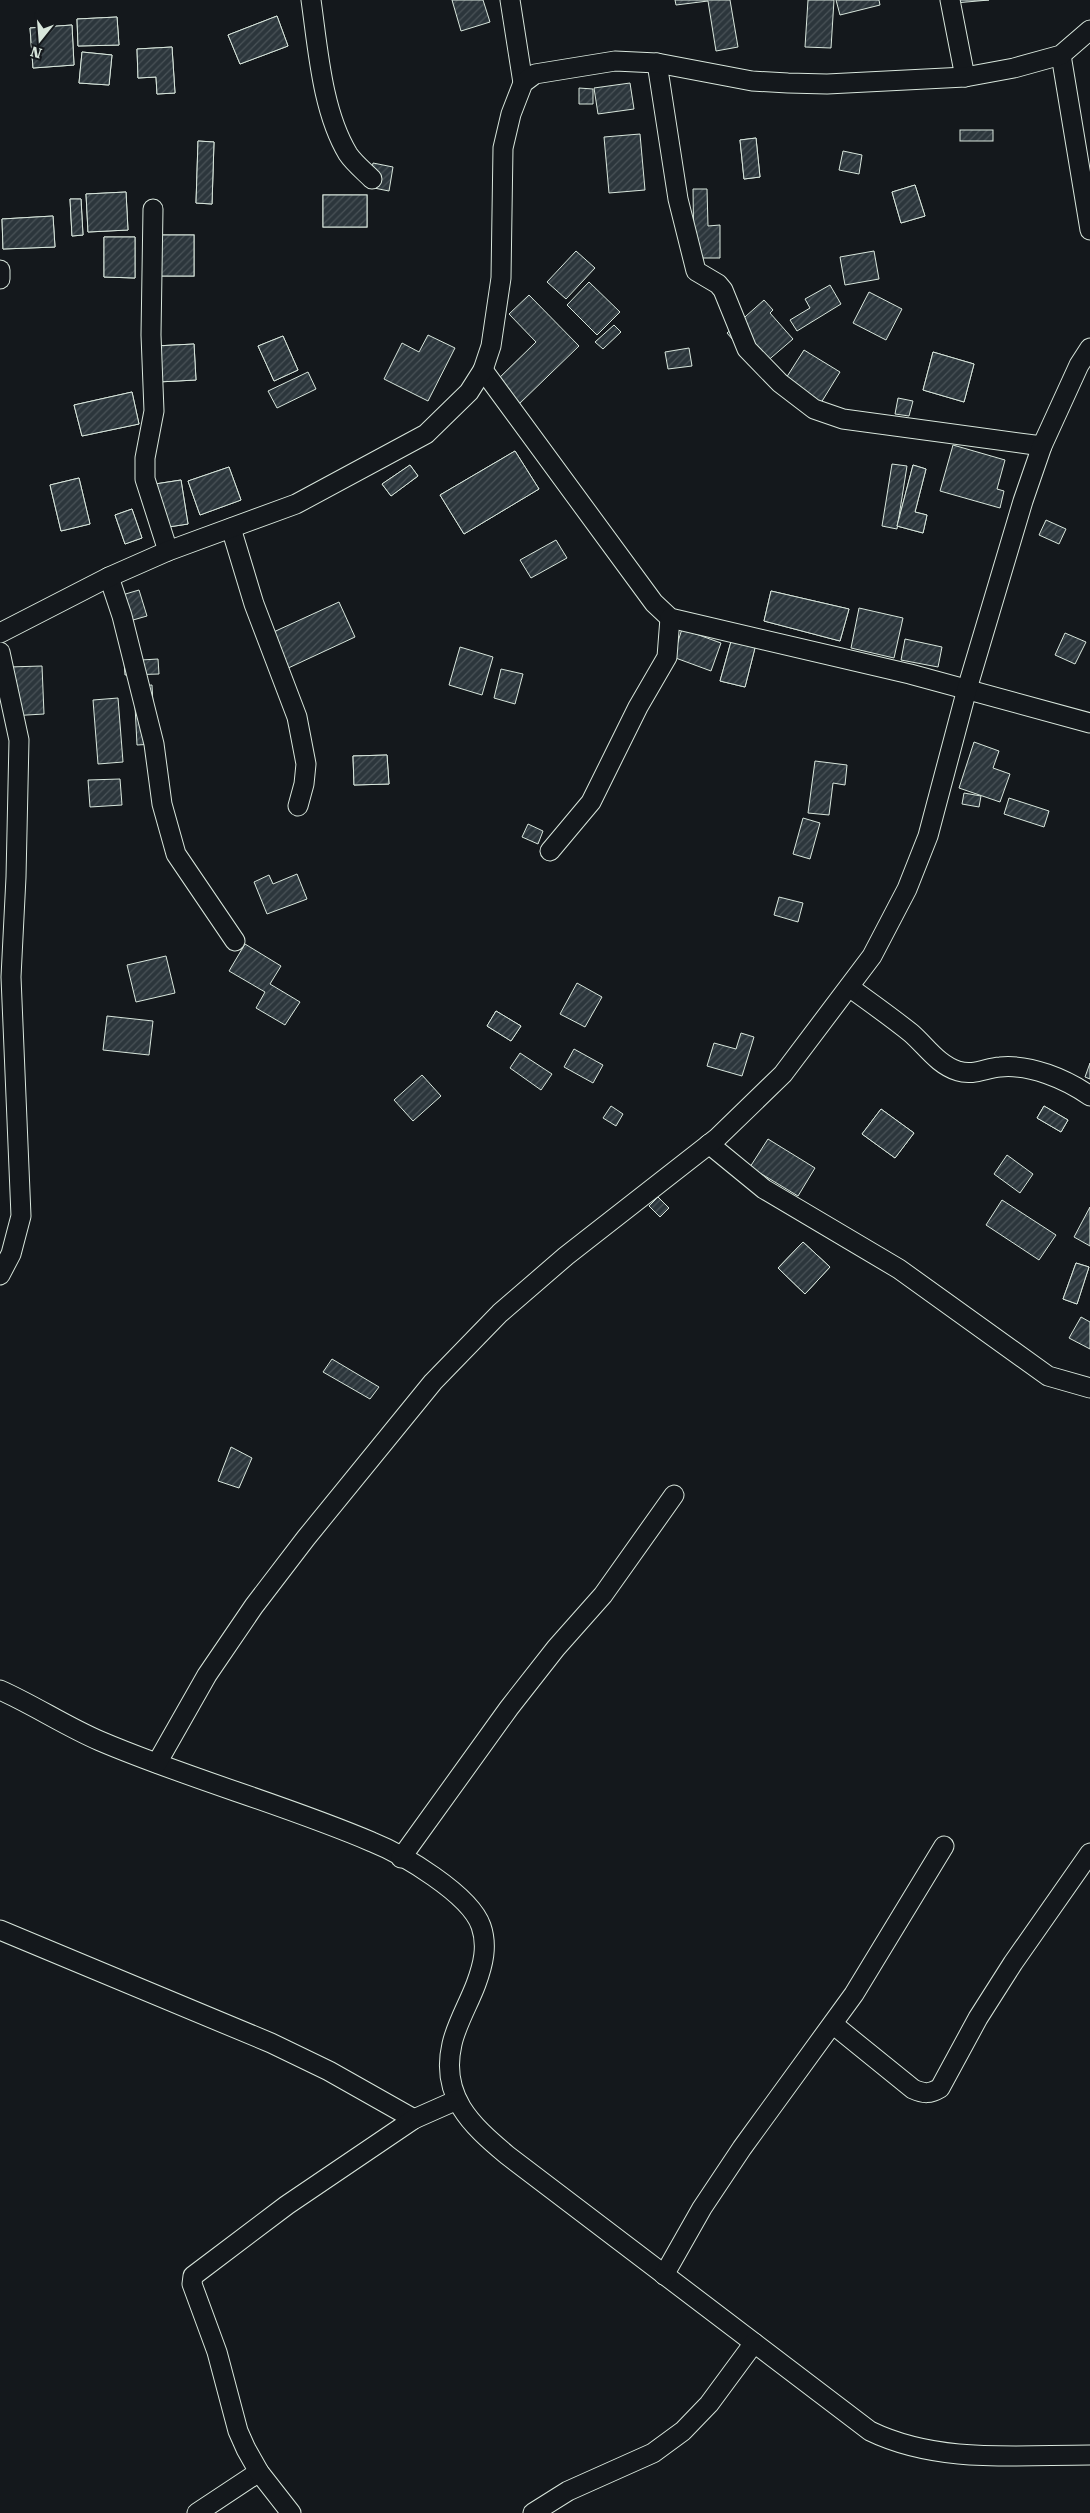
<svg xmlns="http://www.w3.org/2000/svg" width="1090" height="2513" viewBox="0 0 1090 2513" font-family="'Roboto Serif',serif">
<defs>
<pattern id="building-hatch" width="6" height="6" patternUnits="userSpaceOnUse" patternTransform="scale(1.25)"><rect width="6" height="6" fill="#2c363c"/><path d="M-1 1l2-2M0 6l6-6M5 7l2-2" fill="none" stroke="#4a5358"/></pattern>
</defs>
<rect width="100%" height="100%" fill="#14181c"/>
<g fill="url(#building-hatch)" stroke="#d8e6dc">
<path d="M452,0h31l7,22 -29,9z"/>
<path d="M675,0h55l8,47 -22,4 -8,-50 -32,4z"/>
<path d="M808,0h26l-3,48 -26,-1z"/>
<path d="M836,0h43l1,5 -40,10z"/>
<path d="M955,0h34l-34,3z"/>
<path d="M277,16l11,30 -48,18 -12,-29z"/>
<path d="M277,16l11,30 -48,18 -12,-29z"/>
<path d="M117,17l2,28 -41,1 -1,-27z"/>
<path d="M117,17l2,28 -41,1 -1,-27z"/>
<path d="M72,25l2,40 -41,3 -3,-40z"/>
<path d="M72,25l2,40 -41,3 -3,-40z"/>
<path d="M172,47l3,46 -18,1 -1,-17 -18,1 -1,-29z"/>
<path d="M172,47l3,46 -18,1 -1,-17 -18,1 -1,-29z"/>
<path d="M82,52l30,3 -3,30 -30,-2z"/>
<path d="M82,52l30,3 -3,30 -30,-2z"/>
<path d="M630,83l4,26 -36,5 -4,-26z"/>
<path d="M579,88l14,1v15h-14z"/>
<rect x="960" y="130" width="33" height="11"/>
<path d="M640,134l5,56 -36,3 -5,-56z"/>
<path d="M756,138l4,39 -16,2 -4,-39z"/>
<path d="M756,138l4,39 -16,2 -4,-39z"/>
<path d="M198,141l16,1 -2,62 -16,-1z"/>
<path d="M198,141l16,1 -2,62 -16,-1z"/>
<path d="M843,151l19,4 -3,19 -20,-4z"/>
<path d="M373,163l20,4 -4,24 -20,-4z"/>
<path d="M915,185l10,31 -24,7 -9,-31z"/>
<path d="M915,185l10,31 -24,7 -9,-31z"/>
<path d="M693,189h14l1,37 12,-1v33h-26z"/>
<path d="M126,192l2,38 -40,2 -2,-38z"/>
<path d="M126,192l2,38 -40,2 -2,-38z"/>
<rect x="323" y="195" width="44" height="32"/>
<rect x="323" y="195" width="44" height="32"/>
<path d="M70,199h11l2,36 -11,1z"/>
<path d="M70,199h11l2,36 -11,1z"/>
<path d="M53,216l2,31 -52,2 -1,-30z"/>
<path d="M53,216l2,31 -52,2 -1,-30z"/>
<rect x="158" y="235" width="36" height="41"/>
<rect x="158" y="235" width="36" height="41"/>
<path d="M104,237h31v41l-31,-1z"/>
<path d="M104,237h31v41l-31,-1z"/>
<path d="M576,251l19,17 -29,31 -19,-17z"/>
<path d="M874,251l5,28 -34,6 -5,-28z"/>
<path d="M589,282l31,30 -23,23 -30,-30z"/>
<path d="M830,285l11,19 -44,27 -7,-11 20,-12 -5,-9z"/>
<path d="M869,292l33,17 -16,31 -33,-17z"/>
<path d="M529,295l50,51 -61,59 -22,-24 40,-39 -27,-28z"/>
<path d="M764,300l9,10 -3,3 23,26 -35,30 -31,-36z"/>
<path d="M614,325l7,7 -18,17 -8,-7z"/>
<path d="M428,335l27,13 -27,53 -44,-22 18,-36 17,9z"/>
<path d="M283,336l15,34 -24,11 -16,-35z"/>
<path d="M283,336l15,34 -24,11 -16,-35z"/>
<path d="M194,344l2,36 -38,2 -3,-36z"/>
<path d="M194,344l2,36 -38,2 -3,-36z"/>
<path d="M689,348l3,18 -24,3 -3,-17z"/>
<path d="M804,350l36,22 -24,39 -37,-22z"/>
<path d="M933,352l41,12 -10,38 -41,-12z"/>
<path d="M933,352l41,12 -10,38 -41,-12z"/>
<path d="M308,372l8,17 -39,19 -9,-17z"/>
<path d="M132,392l7,32 -57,12 -8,-31z"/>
<path d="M132,392l7,32 -57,12 -8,-31z"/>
<path d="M898,398l15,3 -4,15 -14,-2z"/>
<path d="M953,445l52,15 -8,29 7,2 -4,17 -60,-17z"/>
<path d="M515,451l24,38 -75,45 -24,-39z"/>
<path d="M515,451l24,38 -75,45 -24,-39z"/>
<path d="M892,464l15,2 -10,63 -15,-3z"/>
<path d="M410,465l8,11 -27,20 -9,-12z"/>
<path d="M410,465l8,11 -27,20 -9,-12z"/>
<path d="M913,465l13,4 -11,43 12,3 -4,18 -26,-7z"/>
<path d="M913,465l13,4 -11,43 12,3 -4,18 -26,-7z"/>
<path d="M229,467l12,33 -41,15 -12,-34z"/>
<path d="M229,467l12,33 -41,15 -12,-34z"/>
<path d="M79,478l11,46 -29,7 -11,-46z"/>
<path d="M79,478l11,46 -29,7 -11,-46z"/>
<path d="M181,480l7,44 -26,4 -7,-44z"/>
<path d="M181,480l7,44 -26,4 -7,-44z"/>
<path d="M132,509l10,29 -17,6 -10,-29z"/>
<path d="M132,509l10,29 -17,6 -10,-29z"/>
<path d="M1046,520l20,9 -7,15 -20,-9z"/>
<path d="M556,540l11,18 -36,20 -11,-18z"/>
<path d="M139,590l8,26 -28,8 -7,-26z"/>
<path d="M771,591l78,18 -9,32 -76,-20z"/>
<path d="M771,591l78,18 -9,32 -76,-20z"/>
<path d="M339,602l16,35 -71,33 -17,-35z"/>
<path d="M859,608l44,10 -9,40 -43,-10z"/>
<path d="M682,629l39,14 -10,28 -38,-14z"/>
<path d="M1065,633l21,9 -11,22 -20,-9z"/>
<path d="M732,638l24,6 -11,43 -25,-6z"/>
<path d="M732,638l24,6 -11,43 -25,-6z"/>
<path d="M905,639l37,8 -4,20 -37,-7z"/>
<path d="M460,647l33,10 -11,38 -33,-10z"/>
<path d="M158,659l1,15 -34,1 -1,-14z"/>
<path d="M42,666l2,48 -34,2 -2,-49z"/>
<path d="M501,669l22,5 -8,30 -21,-6z"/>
<path d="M152,685l3,59 -18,1 -3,-59z"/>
<path d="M118,698l5,64 -25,2 -5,-64z"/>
<path d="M974,742l25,9 -6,17 17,6 -10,28 -41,-14z"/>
<path d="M387,755l2,29 -35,1 -1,-29z"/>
<path d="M387,755l2,29 -35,1 -1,-29z"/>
<path d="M815,761l32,4 -2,20 -12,-2 -4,32 -21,-2z"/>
<path d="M120,779l2,26 -32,2 -2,-27z"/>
<path d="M964,793l17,3 -2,11 -17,-3z"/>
<path d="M1009,798l40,13 -5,16 -40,-13z"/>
<path d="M803,818l17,5 -10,36 -17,-5z"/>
<path d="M528,824l15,7 -5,13 -16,-7z"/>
<path d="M297,874l10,25 -40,15 -13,-32 15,-7 4,9z"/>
<path d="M779,897l24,6 -5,19 -24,-7z"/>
<path d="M245,944l36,22 -11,18 30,18 -15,23 -29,-17 9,-16 -36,-21z"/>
<path d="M166,956l9,37 -39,9 -9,-37z"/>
<path d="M577,983l25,14 -17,30 -25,-13z"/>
<path d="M496,1011l25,15 -10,15 -24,-15z"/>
<path d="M496,1011l25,15 -10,15 -24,-15z"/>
<path d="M107,1016l46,5 -4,34 -46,-5z"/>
<path d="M741,1033l13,4 -12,39 -35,-10 7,-23 22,6z"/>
<path d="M574,1049l29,16 -10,18 -29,-16z"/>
<path d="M520,1053l32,21 -11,16 -31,-22z"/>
<path d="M1090,1063v16l-5,-2z"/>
<path d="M422,1075l19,21 -28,25 -19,-21z"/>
<path d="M611,1106l12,8 -7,12 -13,-8z"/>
<path d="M1044,1106l24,14 -7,12 -24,-14z"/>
<path d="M1044,1106l24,14 -7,12 -24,-14z"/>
<path d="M881,1109l33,24 -19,25 -33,-24z"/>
<path d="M881,1109l33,24 -19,25 -33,-24z"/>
<path d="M768,1139l47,29 -17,28 -48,-29z"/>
<path d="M1007,1155l26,19 -13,19 -26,-19z"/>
<path d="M658,1197l11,11 -9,9 -11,-11z"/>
<path d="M1002,1200l54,35 -17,25 -53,-35z"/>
<path d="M1090,1207v39l-16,-9z"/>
<path d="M803,1242l27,25 -25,27 -27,-26z"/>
<path d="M803,1242l27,25 -25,27 -27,-26z"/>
<path d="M1076,1263l13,4 -12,37 -14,-5z"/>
<path d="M1076,1263l13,4 -12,37 -14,-5z"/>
<path d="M1081,1317l9,5v27l-21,-11z"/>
<path d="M332,1359l47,28 -9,12 -47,-27z"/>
<path d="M231,1447l21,11 -13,30 -21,-7z"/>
</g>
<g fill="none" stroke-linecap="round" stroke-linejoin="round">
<g stroke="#d8e6dc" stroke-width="21">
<g id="street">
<path d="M311,0c7,49 11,111 37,154 6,9 16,17 24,25"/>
<path d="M510,0l13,83"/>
<path d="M950,0l15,77"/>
<path d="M1061,55l29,175"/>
<path d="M657,63l21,136 18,72 22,13 5,6 24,59 33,34 34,26 29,10 199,27"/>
<path d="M153,209l-2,126 3,76 -9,47v21l23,72"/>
<path d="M0,270v9"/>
<path d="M483,370l171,233 16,15 240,56 180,49"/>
<path d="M231,528l23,76 43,113 9,47 -2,20 -6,22"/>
<path d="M109,577l13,39 32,128 8,60 14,50 59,87"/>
<path d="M0,633l109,-56 59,-26 128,-47 130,-70 43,-42 14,-22 8,-24 10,-68 2,-130 8,-34 12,-31 12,-9 80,-13 42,2 95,18 36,2 39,1 138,-7 49,-9 47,-13 29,-25"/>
<path d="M0,652l19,88 -3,137 -5,100 10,239 -10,38 -11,21"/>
<path d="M550,851l41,-49 47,-95 29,-50 3,-39"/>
<path d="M849,987c21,15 42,30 62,46 15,13 27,32 47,38 15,5 28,-3 42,-4 30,-3 66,12 90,29"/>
<path d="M709,1144l55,45 135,80 149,107 42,12"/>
<path d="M0,1690c34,15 65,36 100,51 89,38 183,63 272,101 30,12 98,52 109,84 7,20 2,39 -5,58 -7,19 -20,41 -24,60 -12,52 19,81 55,111l363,276c68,33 147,24 220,24"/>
<path d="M157,1763l50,-88 47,-69 52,-68 127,-156 67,-69 66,-57 151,-118 66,-64 89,-118 35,-67 21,-53 39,-147 56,-188 19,-55 37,-81 11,-17"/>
<path d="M401,1858l108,-150 47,-60 47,-53 71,-100"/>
<path d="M0,1930l271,113 58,28 85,48"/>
<path d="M834,2025l79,64c11,5 17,5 27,-1l38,-70 35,-55 77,-110"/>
<path d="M664,2275l38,-67 40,-60 112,-154 90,-148"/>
<path d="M197,2513l62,-41"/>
<path d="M291,2513l-32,-41 -13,-23 -8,-18 -21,-79 -25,-68 1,-8 94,-71 127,-86 43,-19"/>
<path d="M533,2513l35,-22 85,-38 30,-22 26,-27 45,-61"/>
</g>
</g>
<use href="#street" stroke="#14181c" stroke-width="19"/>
</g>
<g transform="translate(40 40) rotate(197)" stroke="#14181c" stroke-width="4" paint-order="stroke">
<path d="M0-4L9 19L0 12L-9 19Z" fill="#d8e6dc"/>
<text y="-8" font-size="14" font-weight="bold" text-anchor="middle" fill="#d8e6dc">N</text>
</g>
</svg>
